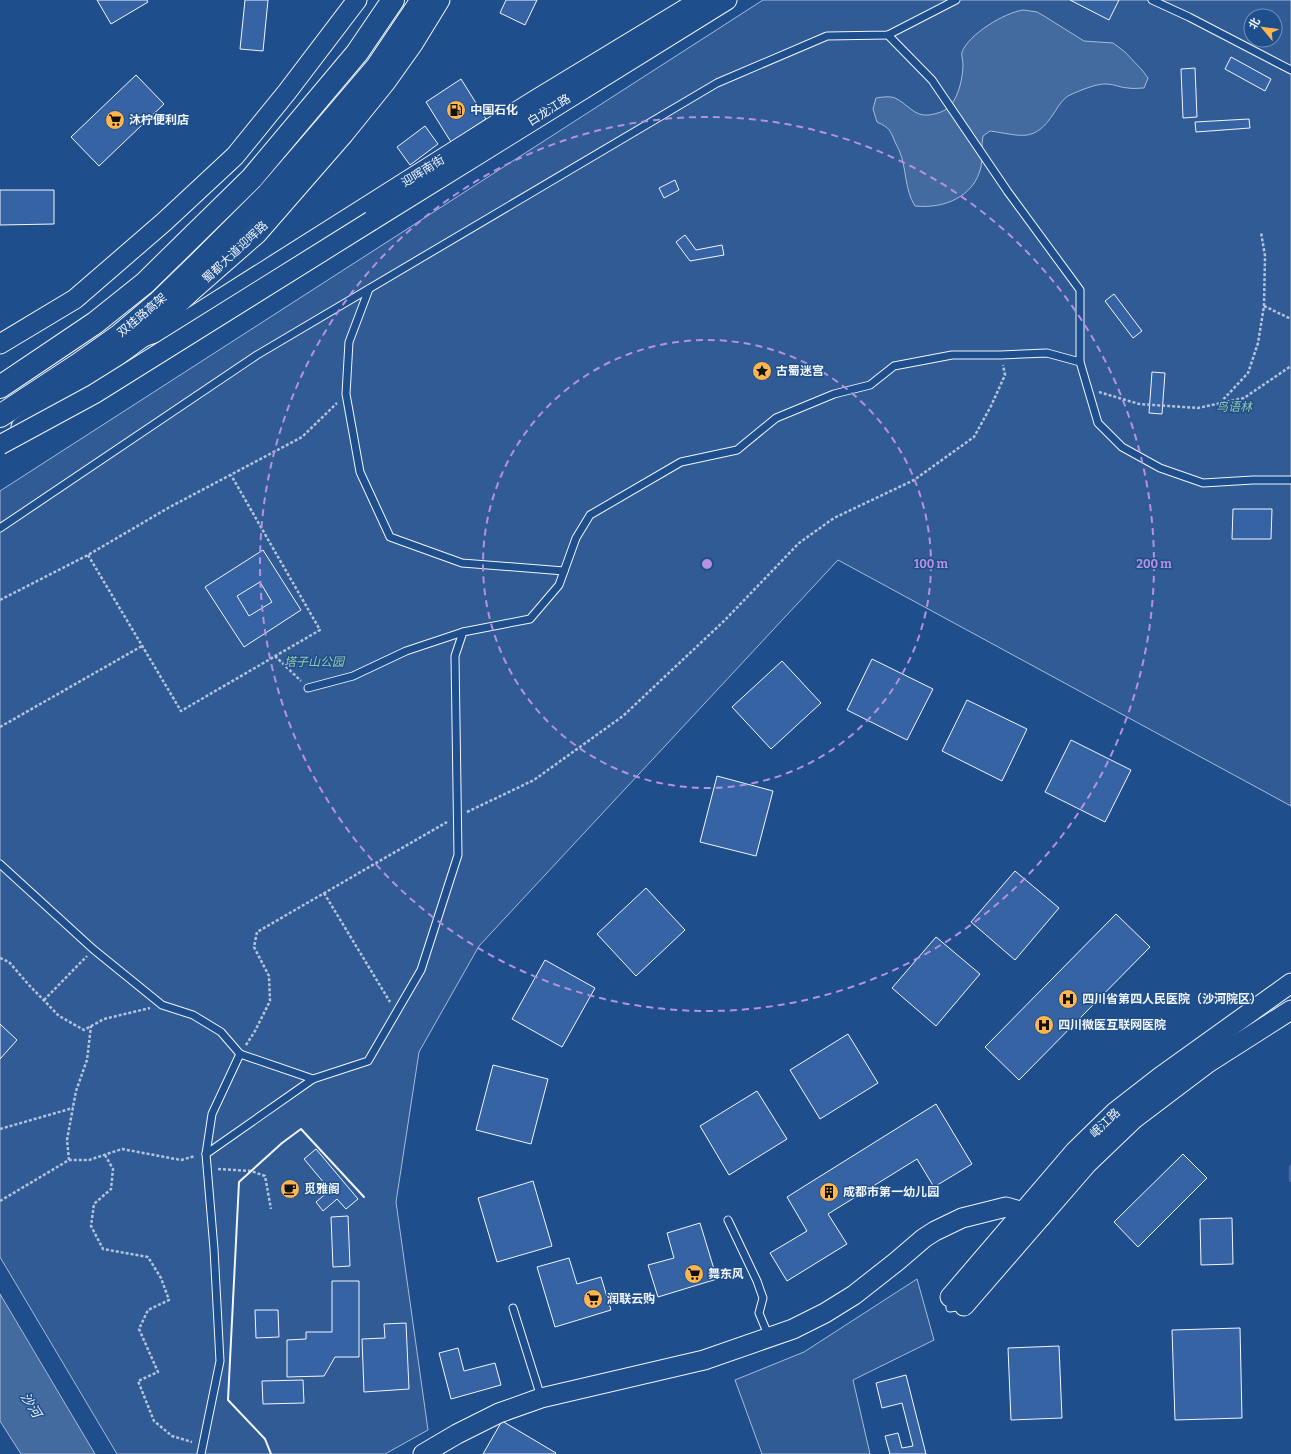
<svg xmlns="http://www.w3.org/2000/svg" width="1291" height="1454" viewBox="0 0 1291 1454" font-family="Bitter,'Noto Sans SC',serif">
<rect width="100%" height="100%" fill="#1f4e8c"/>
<g fill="#305b95" stroke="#a8bbd7" fill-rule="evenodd">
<path d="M763,0h528v806l-453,-246 -359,386 -60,106 -23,150 32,228 -43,24h-268l-117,-197v-766zM1251,16h24v24h-24z"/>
<path d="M917,1279l17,61 -81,40 17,74h-108l-27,-74 69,-28z"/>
</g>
<g fill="#446ba0" stroke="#a8bbd7">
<path d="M1023,10l14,2 7,4 40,25 29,2 12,9 17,18 6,8 -4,10c-5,0 -11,1 -16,0 -7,0 -14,-4 -21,-4 -10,-1 -28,7 -37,11 -7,3 -12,12 -16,18 -20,31 -33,22 -64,18l-7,5c-2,10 0,21 -2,31 -7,30 -37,42 -66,39 -11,-17 -8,-38 -16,-56 -1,-3 -3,-5 -4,-8 -5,-12 -5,-14 -18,-20l-4,-13 3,-11c6,-1 14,-2 19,0 12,5 19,19 34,17 7,-1 18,-4 22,-10 8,-10 12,-28 12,-41 0,-4 -2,-8 -1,-12 7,-18 42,-39 61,-42z"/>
<path d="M0,1294l95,160h-74l-21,-33z"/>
</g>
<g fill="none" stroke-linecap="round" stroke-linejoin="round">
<path stroke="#446ba0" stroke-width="4.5" d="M1291,1167v13"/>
</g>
<g fill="#3563a3" stroke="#f2f6ff">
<path d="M97,0h50l1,2 -37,22z"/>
<path d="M245,0h23l-5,51 -23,-2z"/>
<path d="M506,0h31l-12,25 -25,-12z"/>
<path d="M1070,0h49l-10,20z"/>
<path d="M1231,57l40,22 -6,12 -40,-22z"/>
<path d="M1195,68l2,49 -14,1 -2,-49z"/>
<path d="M136,75l28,29 -65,62 -28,-29z"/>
<path d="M461,79l25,40 -35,23 -25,-40z"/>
<path d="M1249,119l1,9 -54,4 -1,-10z"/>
<path d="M425,126l13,18 -28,21 -13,-18z"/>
<path d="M675,180l4,10 -15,8 -5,-10z"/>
<path d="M0,190h54v34l-54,1z"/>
<path d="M685,235l11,15 26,-5 2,10 -34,6 -14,-19z"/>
<path d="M1114,294l28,37 -9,7 -28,-37z"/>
<path d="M1152,372l13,1 -3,41 -13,-1z"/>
<path d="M1233,509h39l-1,30h-39z"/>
<path d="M263,550l38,60 -57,37 -39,-60z"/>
<path d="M260,582l12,20 -23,14 -12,-20z"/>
<path d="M872,659l61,30 -26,51 -60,-30z"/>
<path d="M782,661l39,42 -50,46 -39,-42z"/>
<path d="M967,700l60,29 -25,52 -60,-30z"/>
<path d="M1071,740l60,30 -26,52 -60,-30z"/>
<path d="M717,776l56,15 -17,65 -56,-14z"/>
<path d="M1015,871l44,37 -44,52 -44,-38z"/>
<path d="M646,888l39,42 -49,46 -39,-42z"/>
<path d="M1116,914l34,33 -131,133 -34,-33z"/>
<path d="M936,937l44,37 -44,52 -44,-38z"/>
<path d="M545,960l50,28 -33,59 -50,-28z"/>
<path d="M0,1024l17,16 -17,19z"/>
<path d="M848,1034l30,49 -58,36 -30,-49z"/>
<path d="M493,1065l55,14 -17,65 -55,-14z"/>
<path d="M757,1091l30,48 -58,36 -29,-49z"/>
<path d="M936,1104l36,60 -38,23 -17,-28 -89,55 19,30 -60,37 -17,-28 37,-22 -20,-34z"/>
<path d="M316,1149l42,50 -12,10 -9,-10 -14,12 -7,-9 14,-12 -26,-31z"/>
<path d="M1183,1154l24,24 -69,69 -24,-25z"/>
<path d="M533,1181l19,65 -55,16 -19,-64z"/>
<path d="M348,1216l2,50 -17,1 -2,-50z"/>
<path d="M1232,1218l1,46 -32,1 -1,-46z"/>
<path d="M700,1223l17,56 -59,18 -10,-32 26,-7 -7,-25z"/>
<path d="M569,1258l8,26 24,-7 10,33 -56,17 -18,-60z"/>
<path d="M332,1281h27v76h-24l-11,19 -37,1v-37l19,-1v-7h26z"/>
<path d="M255,1310h23l1,27 -23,1z"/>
<path d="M406,1323l3,66 -45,3 -2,-53 23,-1 -1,-14z"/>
<path d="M1240,1328l2,90 -67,2 -3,-90z"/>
<path d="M1059,1346l3,72 -51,2 -3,-72z"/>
<path d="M458,1348l6,23 31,-8 6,22 -50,14 -12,-46z"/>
<path d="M906,1375l20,79h-36l-5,-18 13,-3 4,15 11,-2 -11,-43 -20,5 -6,-25z"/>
<path d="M303,1380l1,23 -41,1 -1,-23z"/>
<path d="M502,1421l54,32 -1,1h-72z"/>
</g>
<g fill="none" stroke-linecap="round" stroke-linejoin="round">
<g stroke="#f2f6ff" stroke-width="9">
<g id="lane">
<path d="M1152,0l37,17 102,53"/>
<path d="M888,35l44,45 76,112 72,98v72"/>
<path d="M369,289l-20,53 -3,52 14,78 30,65 72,26 102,8"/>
<path d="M0,528l257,-173 460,-272 110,-47 61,-1 68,-35"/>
<path d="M308,688l45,-12 53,-25 57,-19"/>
<path d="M0,864l93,85 69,56 31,10 28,17 19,22 73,25"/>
<path d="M206,1154l107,-75 55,-18 53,-91 37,-115 -3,-199 8,-24 67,-13 29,-34 17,-47 14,-23 91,-53 56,-12 39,-32 58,-24 36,-9 24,-19 58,-11h49l46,-2 33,9 18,61 24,24 38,21 43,15 50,-3h38"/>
<path d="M728,1220l29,61 6,17 -4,15 10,24"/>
<path d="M950,1297v11l13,-2"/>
<path d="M513,1308l28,89"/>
<path d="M201,1454l19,-93 -6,-112 -8,-95 6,-40 28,-60"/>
</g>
</g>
<g stroke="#f2f6ff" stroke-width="21">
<g id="secondary">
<path d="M371,221l356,-221"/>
<path d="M143,337l38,-13 354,-224 165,-100"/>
<path d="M0,344l75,-45 89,-77 71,-66 52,-64 70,-92"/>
<path d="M21,427l122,-90 50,-47 64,-56 87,-100 42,-52 27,-38 27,-44"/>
<path d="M950,1297l125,-146 40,-39 45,-35 131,-94"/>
<path d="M964,1306l123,-142 47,-45 74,-56 83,-53"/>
<path d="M423,1454l34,-20 42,-21 42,-15 163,-38 89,-31 32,-16 29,-18 42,-33 28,-24 11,-7 27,-13 44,-11 35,10"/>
</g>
</g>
<g stroke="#f2f6ff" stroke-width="24">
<g id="highway">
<path d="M0,387l95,-64 50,-40 107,-105 105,-125 36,-53"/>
<path d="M0,416l79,-52 41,-29 39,-33 36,-35 73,-73 62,-72 47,-55 45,-67"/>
</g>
</g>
<g stroke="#b3c4dc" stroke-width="2.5" stroke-dasharray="3 2" stroke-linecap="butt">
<path d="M1264,306l27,13"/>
<path d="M1099,392l40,12 59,4 46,-10 47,-32"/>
<path d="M1220,403l28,-30 10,-30 6,-37 1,-50 -4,-24"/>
<path d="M88,555l93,156 139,-81 -89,-155"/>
<path d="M0,600l88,-45 80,-47 134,-71 35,-34"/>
<path d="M275,656l26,25"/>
<path d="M0,727l142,-81"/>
<path d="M467,812l67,-32 89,-64 102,-96 74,-77 35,-25 80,-38 60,-43 17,-31 14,-31 -2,-10"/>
<path d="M324,893l66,109"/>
<path d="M0,958l9,4 19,22 31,32 25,14 20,-11 46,-11"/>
<path d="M44,1000l43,-44"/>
<path d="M246,1045l9,-14 15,-30 -1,-25 -15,-29 3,-15 190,-110"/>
<path d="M0,1129l73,-21"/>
<path d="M105,1155l8,14 -2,20 -17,15 -3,22 12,23 45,8 13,21 8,22 -21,10 -9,19 19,43 -20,9 16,40 18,15 20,6"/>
<path d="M69,1160l-2,-20 9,-49 11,-31 4,-34"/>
<path d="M218,1169l33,2 14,5 6,33"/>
<path d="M0,1201l69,-41h20l33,-11 59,11 14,-4"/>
</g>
<use href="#lane" stroke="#1f4e8c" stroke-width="7"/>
<use href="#secondary" stroke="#1f4e8c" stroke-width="19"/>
<use href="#highway" stroke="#1f4e8c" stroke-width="22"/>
<g stroke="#f2f6ff" stroke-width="21" stroke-linecap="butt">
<path id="secondary-bridge" d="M0,445l94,-51 277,-173"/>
</g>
<use href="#secondary-bridge" stroke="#1f4e8c" stroke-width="19"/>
<path stroke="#f2f6ff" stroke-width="2" d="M271,1454l-6,-15 -37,-39 11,-218 43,-39 19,-14 63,68"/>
</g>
<g fill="none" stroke="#b691df" stroke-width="2" stroke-dasharray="7 5">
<circle cx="707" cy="564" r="224"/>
<circle cx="707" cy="564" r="447"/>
</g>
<defs>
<g id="fuel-disc" transform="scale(1)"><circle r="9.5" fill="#ffb74d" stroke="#1f4e8c"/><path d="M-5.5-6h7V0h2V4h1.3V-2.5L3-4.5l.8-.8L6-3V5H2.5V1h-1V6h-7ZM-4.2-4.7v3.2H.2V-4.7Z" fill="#111"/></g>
<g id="supermarket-disc" transform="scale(1)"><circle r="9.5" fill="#ffb74d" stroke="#1f4e8c"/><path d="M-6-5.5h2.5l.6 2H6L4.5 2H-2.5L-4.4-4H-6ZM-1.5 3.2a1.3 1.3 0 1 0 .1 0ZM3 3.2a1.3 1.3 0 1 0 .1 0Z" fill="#111"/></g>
<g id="sight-disc" transform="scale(1)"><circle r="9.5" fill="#ffb74d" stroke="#1f4e8c"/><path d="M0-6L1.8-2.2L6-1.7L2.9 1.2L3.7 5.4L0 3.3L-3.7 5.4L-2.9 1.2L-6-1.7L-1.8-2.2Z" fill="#111"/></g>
<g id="hospital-disc" transform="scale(1)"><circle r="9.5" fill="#ffb74d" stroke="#1f4e8c"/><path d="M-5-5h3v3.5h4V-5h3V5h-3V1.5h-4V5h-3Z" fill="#111"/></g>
<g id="cafe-disc" transform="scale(1)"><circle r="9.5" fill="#ffb74d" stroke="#1f4e8c"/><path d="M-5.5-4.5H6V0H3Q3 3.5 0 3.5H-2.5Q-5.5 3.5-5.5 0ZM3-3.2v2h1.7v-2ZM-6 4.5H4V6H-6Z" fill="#111"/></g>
<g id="building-disc" transform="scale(1)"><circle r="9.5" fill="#ffb74d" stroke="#1f4e8c"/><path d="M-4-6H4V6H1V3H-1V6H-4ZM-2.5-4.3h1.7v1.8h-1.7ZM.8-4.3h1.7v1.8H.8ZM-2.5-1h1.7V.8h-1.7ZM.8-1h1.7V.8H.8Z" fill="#111"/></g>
</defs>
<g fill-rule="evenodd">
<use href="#fuel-disc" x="456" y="110"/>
<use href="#supermarket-disc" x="115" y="120"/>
<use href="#sight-disc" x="762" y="371"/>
<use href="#hospital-disc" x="1068" y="999"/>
<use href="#hospital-disc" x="1044" y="1025"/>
<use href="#cafe-disc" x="290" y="1189"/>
<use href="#building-disc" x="829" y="1192"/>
<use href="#supermarket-disc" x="694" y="1274"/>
<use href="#supermarket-disc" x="593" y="1299"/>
</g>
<g text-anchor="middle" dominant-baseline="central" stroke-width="3" stroke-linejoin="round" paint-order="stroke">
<g font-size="12" font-weight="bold" fill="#f2f6ff" stroke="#1f4e8c" text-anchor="start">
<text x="470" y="110">中国石化</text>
<text x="129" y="120">沐柠便利店</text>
<text x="776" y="371">古蜀迷宫</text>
<text x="1082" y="999">四川省第四人民医院（沙河院区）</text>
<text x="1058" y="1025">四川微医互联网医院</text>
<text x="304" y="1189">觅雅阁</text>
<text x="843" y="1192">成都市第一幼儿园</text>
<text x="708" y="1274">舞东风</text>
<text x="607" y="1299">润联云购</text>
</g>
<g font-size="12" fill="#f2f6ff" stroke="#1f4e8c">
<text transform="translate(549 110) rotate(-32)">白龙江路</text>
<text transform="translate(423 171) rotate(-32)">迎晖南街</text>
<text transform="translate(235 252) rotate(-43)">蜀都大道迎晖路</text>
<text transform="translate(142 315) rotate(-40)">双桂路高架</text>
<text transform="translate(1105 1123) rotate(-43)">岷江路</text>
</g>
<g font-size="12" font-style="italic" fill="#97c8a6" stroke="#1f4e8c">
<text x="1234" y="407">鸟语林</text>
<text x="314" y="662">塔子山公园</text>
</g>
<g font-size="13" font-style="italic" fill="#f2f6ff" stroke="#1f4e8c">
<text transform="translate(31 1405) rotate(58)">沙河</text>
</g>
</g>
<circle cx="707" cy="564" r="6" fill="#b691df" stroke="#1f4e8c" stroke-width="2"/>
<g font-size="12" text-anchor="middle" font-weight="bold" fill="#b691df" stroke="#1f4e8c" stroke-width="3" stroke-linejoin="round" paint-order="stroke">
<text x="931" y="568">100 m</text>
<text x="1154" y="568">200 m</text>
</g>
<g transform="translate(1263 28) rotate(299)"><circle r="19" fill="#1f4e8c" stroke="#7391ba"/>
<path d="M0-3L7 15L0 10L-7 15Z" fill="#ffb74d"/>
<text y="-6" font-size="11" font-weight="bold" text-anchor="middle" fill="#f2f6ff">北</text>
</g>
</svg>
